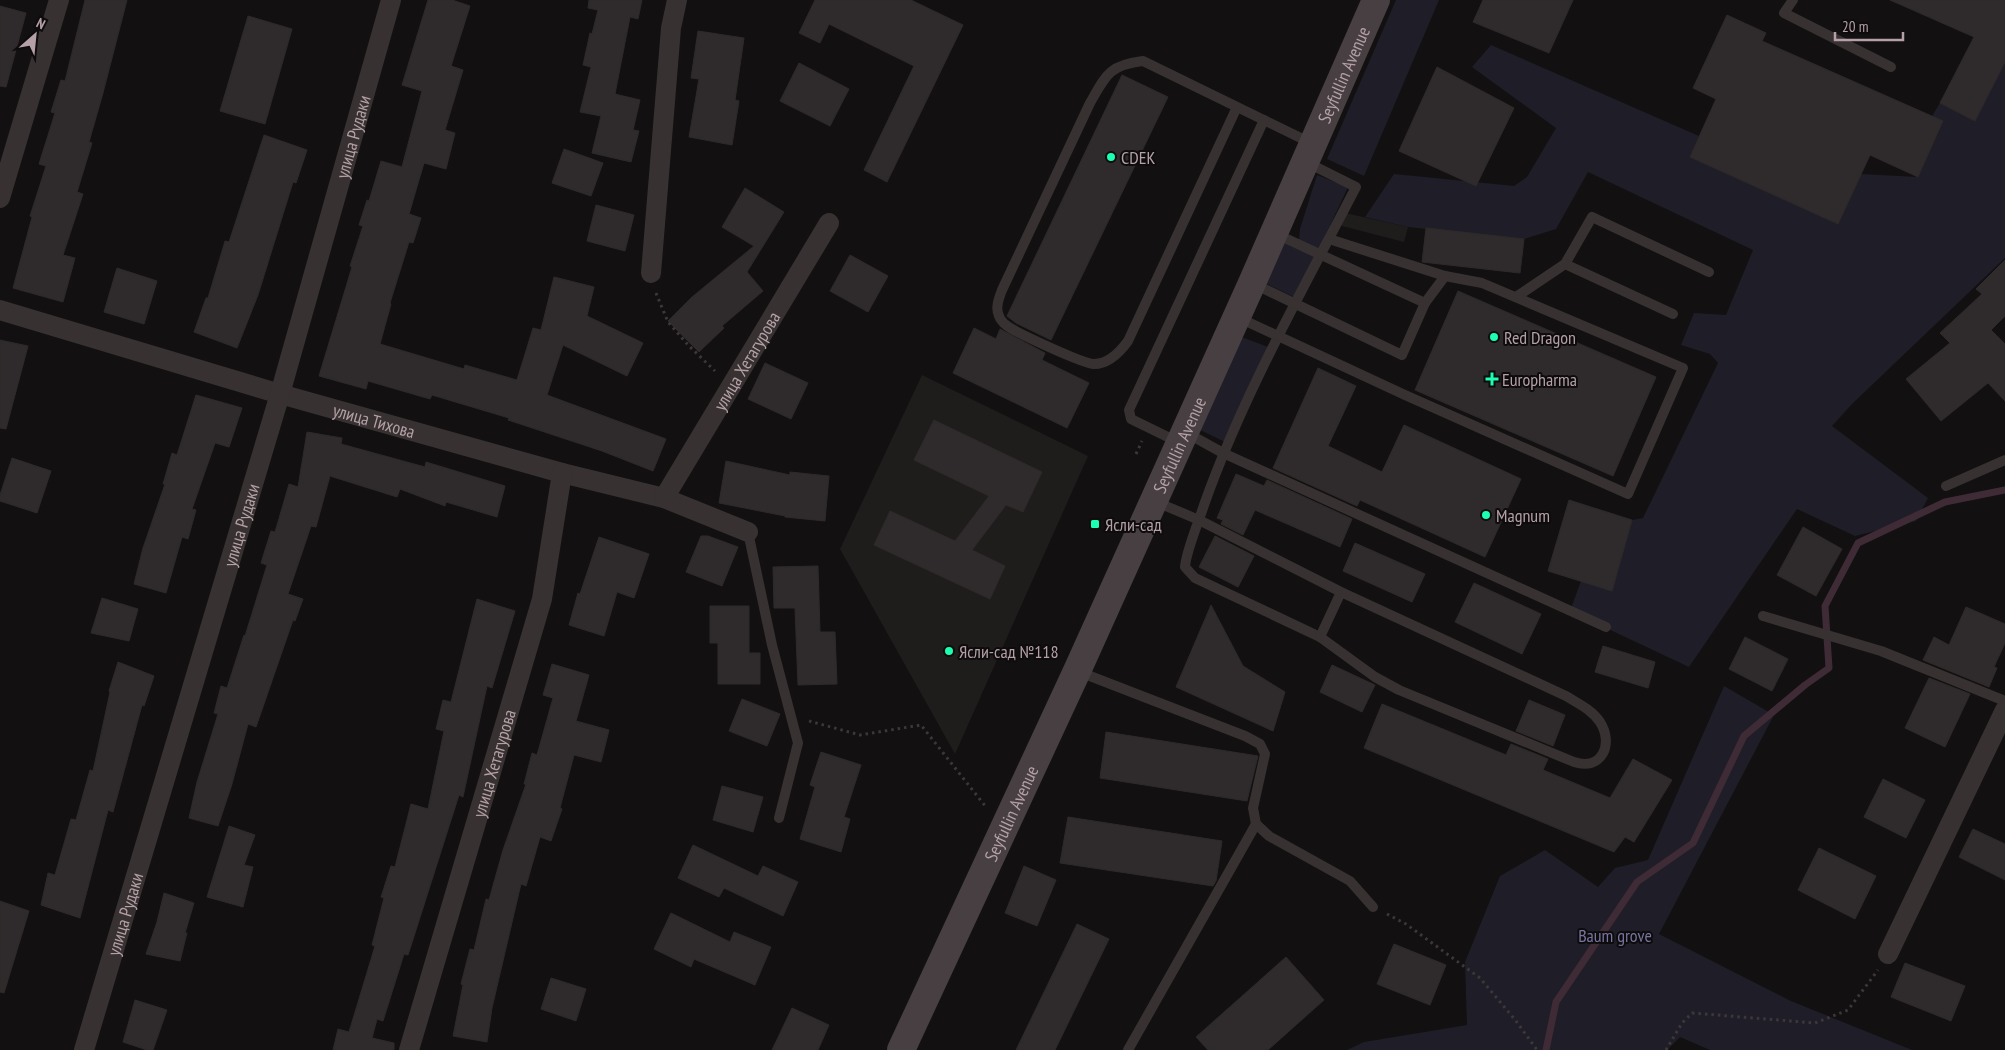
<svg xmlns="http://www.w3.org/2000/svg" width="2005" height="1050" viewBox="0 0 2005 1050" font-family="'PT Sans Narrow',sans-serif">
<rect width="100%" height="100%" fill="#121010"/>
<g fill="#1f1c1c">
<path d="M1345,213l63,14 -4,15 -66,-17z"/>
<path d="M922,375l166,81 -133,298 -115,-205z"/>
</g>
<g fill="#1f1e28">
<path d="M1396,0h43l-75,176 -37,-17z"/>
<path d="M1491,45l208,91 -9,21 148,67 23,-50 57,3 25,-55 -11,-6 8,-13 35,18 30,-59v196l-153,146 -20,22 96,72 -12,23 -61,15 -58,-27 -108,158 -119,-56 11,-30 31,10 20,-71 11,-2 75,-155 -8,-9 -29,-9 13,-32 32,2 27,-65 -165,-78 -32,57 -32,10 -116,-12 -43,-10 29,-43 120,12 13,-9 29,-49 -84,-61z"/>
<path d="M1317,175l31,12 -29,62 -20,-9 1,-11z"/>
<path d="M1284,243l31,14 -21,40 -29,-14z"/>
<path d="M1239,336l34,13 -46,94 -33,-16z"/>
<path d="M1724,686l50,29 -115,219 132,67 121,49h-202l-30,-13 -13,13h-320l17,-8 103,-17 -2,-63 35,-86 45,-26 53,37 17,-19 33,-8z"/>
</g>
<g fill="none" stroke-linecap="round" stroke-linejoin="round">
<path stroke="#3e2b35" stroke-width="7" d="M1546,1050l10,-48 81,-120 56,-39 51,-107 61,-51 24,-17 -4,-62 33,-63 87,-41 60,-12"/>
</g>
<g fill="#2f2a2b" stroke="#2e2a2a">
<path d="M85,0h42l-24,93 -14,49 3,1 -15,49 6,2 -20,61 12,3 -12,44 -50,-14 19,-71 -2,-1 16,-50 -7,-2 16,-51 -4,-1 10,-32 4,1z"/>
<path d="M428,0h24l18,6 -19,60 12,4 -18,60 10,3 -9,36 -22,-6 -15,51 12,4 -8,25 -4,-1 -19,61 1,1 -11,40 84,25 1,-4 52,15 16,-52 8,2 13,-53 40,10 -7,29 56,27 -16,33 -64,-31 -16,50 119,44 -13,32 -51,-20 -94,-31 1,-2 -77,-23 -2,4 -62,-18 -2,8 -47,-13 33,-109 -2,-1 13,-40 -4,-1 8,-25 2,1 12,-40 21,6 20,-76 -20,-6z"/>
<path d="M589,0h53l-4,19 -8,-2 -15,77 25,6 -7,30 6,1 -8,31 -39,-9 9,-37 -21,-4 11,-45 -8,-2 7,-32 2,1 6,-24 -10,-2z"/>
<path d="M815,0h96l52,25 -76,157 -23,-12 50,-104 -85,-42 -9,19 -21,-10z"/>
<path d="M1483,0h90l-24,53 -76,-31z"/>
<path d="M1890,0h115v62l-30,59 -35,-18 34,-66z"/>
<path d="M0,6l26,7 -20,74 -6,-1z"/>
<path d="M1727,15l39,18 -4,8 181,80 -25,56 -48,-22 -32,69 -148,-67 26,-58 -23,-11z"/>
<path d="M248,16l44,13 -27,95 -45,-13z"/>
<path d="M698,31l46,7 -9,62 4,1 -7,44 -43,-8 10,-58 -8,-1z"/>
<path d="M799,63l50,26 -19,37 -50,-25z"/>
<path d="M1437,67l77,41 -38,78 -77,-35z"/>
<path d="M1122,75l46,22 -117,243 -35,-17 -9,-7z"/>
<path d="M264,135l43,15 -11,33 -3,-1 -35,113 -21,53 -43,-16 12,-34h2l17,-57 4,1z"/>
<path d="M564,149l39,14 -12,33 -39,-13z"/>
<path d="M745,188l39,24 -37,60 16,19 -41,35 2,2 -25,24 -31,-31 24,-24 62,-51 -32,-19z"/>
<path d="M596,205l38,10 -9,36 -38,-10z"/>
<path d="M1426,228l98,11 -4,34 -98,-11z"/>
<path d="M850,255l38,21 -20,36 -38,-21z"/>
<path d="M2005,260v56l-14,14 14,14v57l-17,-18 -47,38 -35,-42 44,-36 -10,-10 42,-39 -6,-5z"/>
<path d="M117,268l40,13 -13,43 -40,-12z"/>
<path d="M1458,291l198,86 -43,99 -198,-86z"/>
<path d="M974,328l22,11 4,-10 45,24 -3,7 47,23 -22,45 -114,-55z"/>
<path d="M0,340l28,6 -22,83 -6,-1z"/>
<path d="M765,363l43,20 -17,36 -43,-20z"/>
<path d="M1318,368l38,18 -28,60 54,26 22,-47 117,54 -36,78 -125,-57 -3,6 -84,-38z"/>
<path d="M196,395l46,13 -13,39 -14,-4 -23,66 4,1 -8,29 -6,-2 -16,56 -32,-9 9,-36 22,-64h-2l9,-31 5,2z"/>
<path d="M934,420l108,52 -19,40 -17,-7 -34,45 33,16 -15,33 -116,-54 16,-34 65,30 34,-45 -75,-36z"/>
<path d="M307,432l35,6 -1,6 84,23 1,-5 79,24 -8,31 -51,-15 -1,4 -45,-17 -3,8 -67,-21 -14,51 -5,-1 -23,68 15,5 -8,22 -2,-1 -37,107 -8,-3 -16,60 -14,42 -29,-8 8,-36 21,-68 -4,-1 7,-27 6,2 17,-53 1,1 22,-71 -6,-2 10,-32 4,1 14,-48 9,3z"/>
<path d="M12,458l39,13 -14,42 -37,-12v-6z"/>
<path d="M726,461l64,14v-3l39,4 -4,45 -40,-4v-1l-66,-13z"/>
<path d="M1236,474l28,12 3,-6 85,39 -12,28 -85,-37 -12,25 -22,-11 2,-4 -6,-2z"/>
<path d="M1569,500l63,20 -20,71 -64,-20z"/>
<path d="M1803,527l39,22 -26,47 -39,-21z"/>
<path d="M701,536h7l30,11 -16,39 -36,-14z"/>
<path d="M1215,536l39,20 -16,31 -39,-20z"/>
<path d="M599,537l50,17 -15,44 -17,-6 -13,44 -35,-11 9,-32 2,1z"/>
<path d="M1355,543l70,31 -13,28 -69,-31z"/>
<path d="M818,566l2,66h15l2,52 -39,1 -3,-77h-21l-1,-41z"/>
<path d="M1474,583l67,31 -19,40 -67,-32z"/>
<path d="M102,598l36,11 -9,32 -38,-8z"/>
<path d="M477,599l38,12 -23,77 -5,-2 -24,111 -4,-2 -51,160 -4,-1 -21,67 -6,-2 -5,19 22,5v7h-61l5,-21 11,3 26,-86 -3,-1 12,-47 -3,-1 10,-31 4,1 16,-63 17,5 16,-78 -8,-2 7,-29 8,2z"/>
<path d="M1211,605l32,61 42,26 -12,39 -97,-44z"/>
<path d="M710,606h39v47h11v31h-42v-41h-8z"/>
<path d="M1966,607l39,17v19l-11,24 3,1 -8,19 -66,-27 11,-23 15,8z"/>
<path d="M1745,637l43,22 -16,32 -43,-22z"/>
<path d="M1603,646l52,16 -7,26 -53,-16z"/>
<path d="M118,662l36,14 -10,30 -2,-1 -29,107 -5,-2 -28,108 -39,-13 7,-32 7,2 16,-56 5,1 14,-50 3,1 17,-79 -1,-1z"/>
<path d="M552,664l37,11 -13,46 33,9 -8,32 -27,-7 -14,53 2,1 -11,32 -11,-4 -14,49 -5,-2 -29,124 -5,34 -34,-6 10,-51 -2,-1 9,-35 4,1 12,-51 3,1 14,-50 23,-66h-2l8,-31 5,2 16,-57 -10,-3z"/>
<path d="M1332,665l43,20 -13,27 -42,-20z"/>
<path d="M1929,678l41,16 -25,53 -40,-19z"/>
<path d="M742,699l38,15 -13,32 -38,-15z"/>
<path d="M1529,700l36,15 -12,31 -37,-15z"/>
<path d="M1382,704l124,51 5,-11 37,15 -5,11 67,28 23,-39 39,21 -38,62 -9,-5 -11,15 -250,-104z"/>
<path d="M1106,732l152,24 -11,45 -147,-23z"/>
<path d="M821,752l40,13 -17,52 6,2 -9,33 -41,-13 15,-52 -5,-2z"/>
<path d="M1883,779l42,21 -19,38 -42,-21z"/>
<path d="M722,786l41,11 -10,35 -40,-12z"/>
<path d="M1068,817l154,24 -6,40 -3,5 -153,-23z"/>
<path d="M229,826l26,9 -11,30 9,2 -10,40 -36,-10z"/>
<path d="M1973,829l32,15v36l-46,-23z"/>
<path d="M693,845l65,31 5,-10 35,16 -15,34 -59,-28 -5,9 -41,-19z"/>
<path d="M1819,848l57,28 -21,43 -57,-29z"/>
<path d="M1024,866l32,14 -19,46 -32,-13z"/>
<path d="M164,893l30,10 -9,30h2l-7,28 -34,-7 11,-32z"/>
<path d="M0,901l29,10 -25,82 -4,-1z"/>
<path d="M671,913l59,29 4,-10 37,15 -16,38 -61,-26 -3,8 -37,-18z"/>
<path d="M1077,924l32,15 -54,111h-39z"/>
<path d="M1394,944l52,21 -16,40 -53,-21z"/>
<path d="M1286,957l38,43 -56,50h-60l-12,-13z"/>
<path d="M1905,963l60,23 -14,35 -60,-24z"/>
<path d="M551,978l35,11 -10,32 -35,-12z"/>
<path d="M135,1000l32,10 -14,40h-6l-24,-8z"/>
<path d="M792,1008l37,17 -11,25h-46z"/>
</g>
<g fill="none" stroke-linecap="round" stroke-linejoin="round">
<g stroke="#3e3739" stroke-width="3" stroke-dasharray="2.5 4" stroke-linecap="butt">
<path d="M656,293l12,29 21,24 26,25"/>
<path d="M1136,454l6,-13"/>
<path d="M809,721l51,14 61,-10 65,82"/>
<path d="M1387,914l19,10 74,54 36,43 21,29"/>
<path d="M1666,1050l16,-27 10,-10 123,10 33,-13 30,-40"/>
</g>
<g stroke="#373132" stroke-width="10">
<path d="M1793,0l-9,13 107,54"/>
<path d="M1237,107l-109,234c-8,11 -20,23 -34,23 -10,0 -78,-31 -88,-39 -2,-1 -6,-6 -7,-9 -4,-8 0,-18 3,-26l88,-187c16,-28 19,-38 53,-42l168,82"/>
<path d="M1306,162l50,25c-54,104 -113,208 -152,318 -5,16 -18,46 -19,62l10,11 125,59"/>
<path d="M1565,264l27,-47 117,55"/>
<path d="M1252,283l150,72 23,-52 -151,-70"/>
<path d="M1516,297l49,-33 108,50"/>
<path d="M1425,303l20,-27"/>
<path d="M1237,317l168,78 223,99 55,-126 -201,-85 -37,-7 -116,-37"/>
<path d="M1185,432l38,21 383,174"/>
<path d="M1178,442l-47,-23 -2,-9 135,-290"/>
<path d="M1946,486l59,-26"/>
<path d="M1154,501l45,19 142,72 225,104c13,8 26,14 34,26 14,22 2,49 -26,40l-175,-72 -24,-13 -55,-40 21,-45"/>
<path d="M748,532l24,113 26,98 -19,75"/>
<path d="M1763,616l118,35 124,50"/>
<path d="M1077,671l168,65 15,8 5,10 -12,54 3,16 13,12 81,45 23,26"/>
<path d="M1128,1050l128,-226"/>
</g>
<g stroke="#373132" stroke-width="20">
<path d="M0,198l59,-198"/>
<path d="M651,273l20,-245 6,-28"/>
<path id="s1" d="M0,310l280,84 282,79 102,25 84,34"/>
<path id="s2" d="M664,498l165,-275"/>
<path d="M1888,954l117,-244"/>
<path id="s3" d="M84,1050l196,-656 111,-394"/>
<path id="s4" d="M409,1050l133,-451 20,-126"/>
</g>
<path stroke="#473f41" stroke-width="28" id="s5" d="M901,1050l176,-379 175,-388 124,-283"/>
</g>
<g fill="#1bffb1" stroke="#0d0b0b" stroke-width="2">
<circle cx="1111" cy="157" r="5"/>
<circle cx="1494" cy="337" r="5"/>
<path d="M1489.5 371.5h5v5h5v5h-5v5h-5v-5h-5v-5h5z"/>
<circle cx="1486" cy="515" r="5"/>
<rect x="1090" y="519" width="10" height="10" rx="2.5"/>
<circle cx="949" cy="651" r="5"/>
</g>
<g text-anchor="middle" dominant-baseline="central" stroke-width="4" stroke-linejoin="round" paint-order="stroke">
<g font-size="18" fill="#b4a0a6" stroke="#0d0b0b">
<text stroke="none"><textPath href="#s5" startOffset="1071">Seyfullin Avenue</textPath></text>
<text stroke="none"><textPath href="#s3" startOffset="952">улица Рудаки</textPath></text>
<text stroke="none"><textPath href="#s2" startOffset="160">улица Хетагурова</textPath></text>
<text stroke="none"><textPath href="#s1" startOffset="390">улица Тихова</textPath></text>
<text stroke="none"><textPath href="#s5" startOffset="666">Seyfullin Avenue</textPath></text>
<text stroke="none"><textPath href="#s3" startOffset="548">улица Рудаки</textPath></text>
<text stroke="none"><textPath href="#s4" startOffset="299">улица Хетагурова</textPath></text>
<text stroke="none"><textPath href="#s5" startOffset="261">Seyfullin Avenue</textPath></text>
<text stroke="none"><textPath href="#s3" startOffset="142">улица Рудаки</textPath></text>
</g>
<g font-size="18" fill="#b4a0a6" stroke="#0d0b0b" text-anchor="start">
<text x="1121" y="157">CDEK</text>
<text x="1504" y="337">Red Dragon</text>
<text x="1502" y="379">Europharma</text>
<text x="1496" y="515">Magnum</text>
<text x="1105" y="524">Ясли-сад</text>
<text x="959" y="651">Ясли-сад №118</text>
</g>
<g font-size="18" fill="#7775a1" stroke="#0d0b0b">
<text x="1615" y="935">Baum grove</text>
</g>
</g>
<g transform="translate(35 35) rotate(27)" stroke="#0d0b0b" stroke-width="4" paint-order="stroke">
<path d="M0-4L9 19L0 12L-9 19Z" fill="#b4a0a6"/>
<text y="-8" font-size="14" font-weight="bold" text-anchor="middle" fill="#b4a0a6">N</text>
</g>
<path d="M1835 32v8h68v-8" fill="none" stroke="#b4a0a6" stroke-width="2.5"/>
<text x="1842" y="32" font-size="15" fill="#b4a0a6" stroke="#0d0b0b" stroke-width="4" paint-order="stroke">20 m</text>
</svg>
